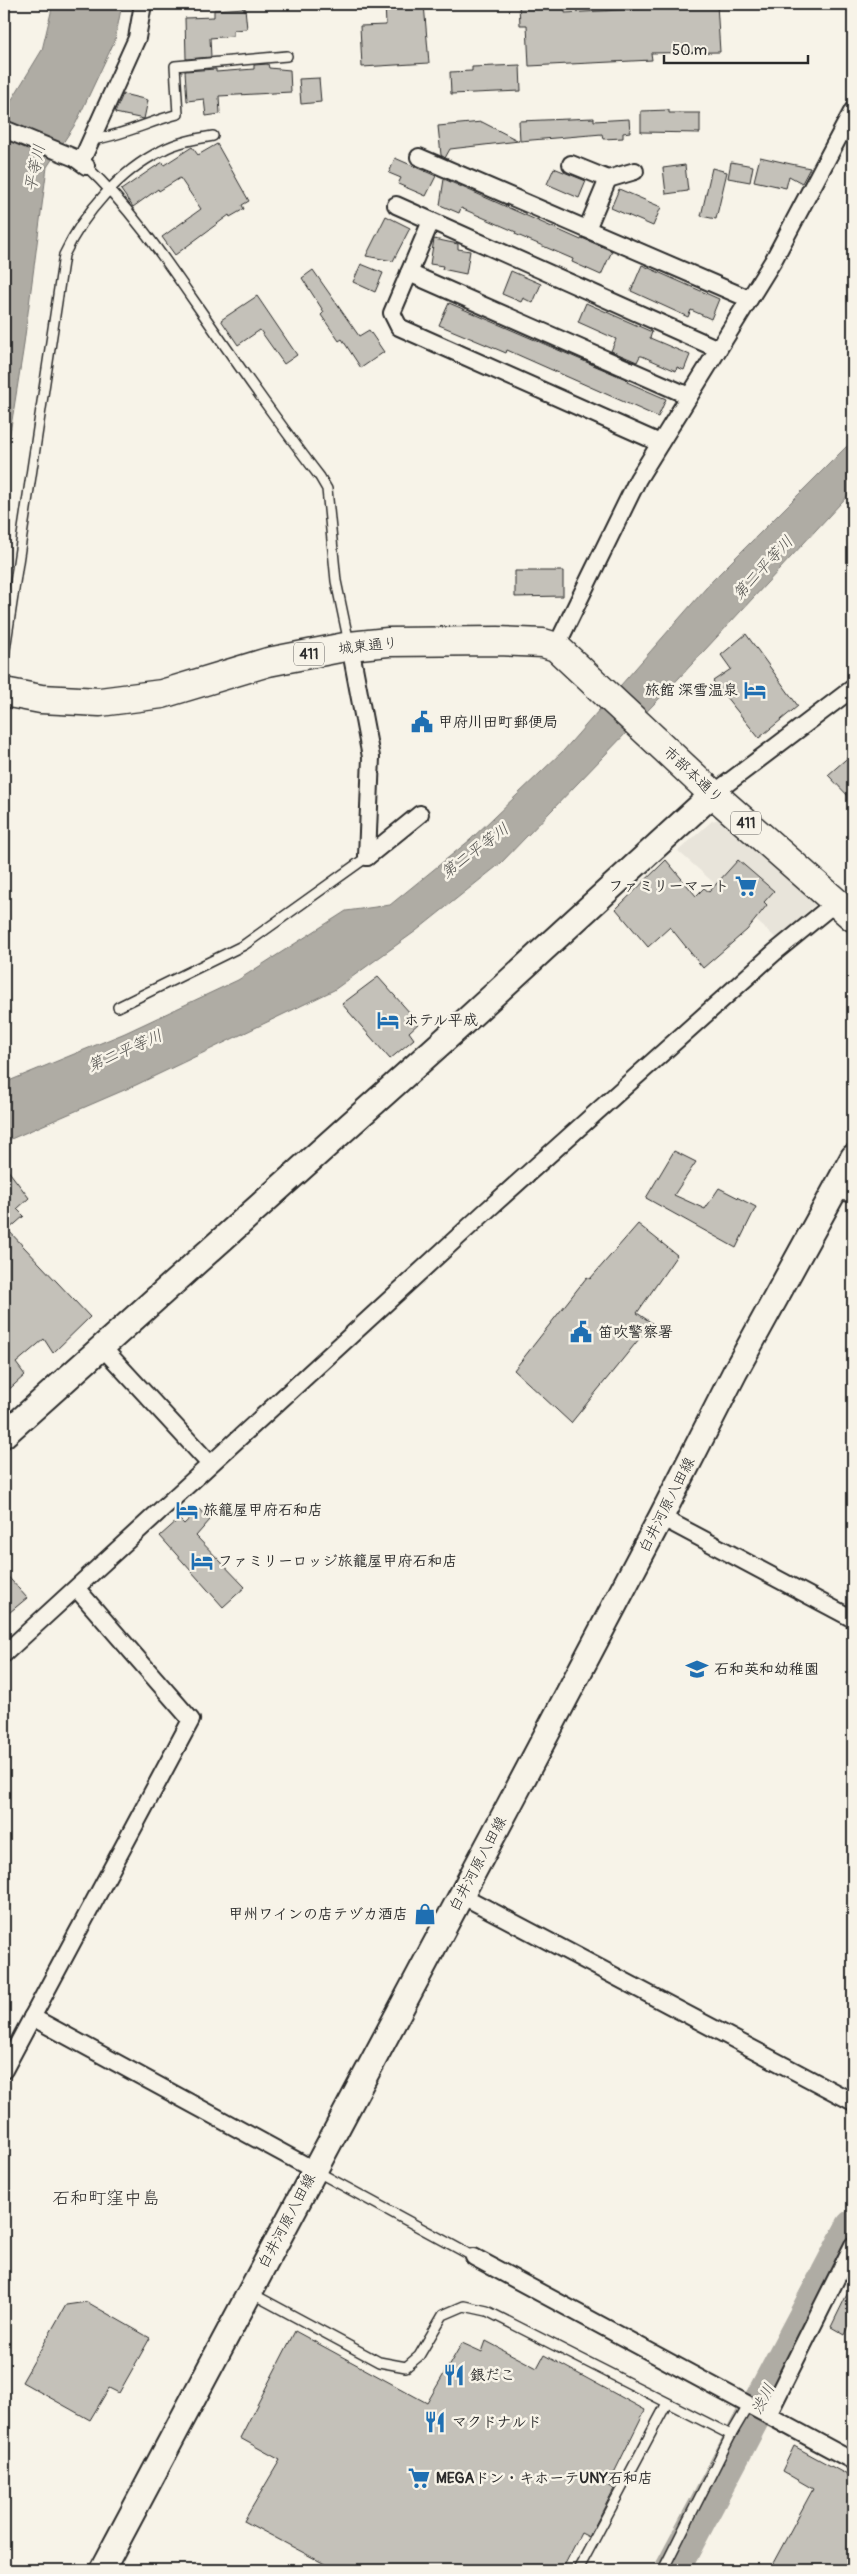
<svg xmlns="http://www.w3.org/2000/svg" width="857" height="2574" viewBox="0 0 857 2574" font-family="Pangolin,'Klee One',sans-serif">
<rect width="100%" height="100%" fill="#f7f3e8"/>
<filter id="ink" filterUnits="userSpaceOnUse"><feTurbulence type="fractalNoise" baseFrequency=".02" numOctaves="2"/><feDisplacementMap in="SourceGraphic" scale="10" xChannelSelector="R" yChannelSelector="G"/><feConvolveMatrix kernelMatrix="1 2 1 2 8 2 1 2 1" color-interpolation-filters="sRGB"/></filter>
<g filter="url(#ink)">
<path fill="#e8e4da" d="M724,818l95,83 -42,38 -99,-88 34,-30z"/>
<g fill="#afaca4" stroke="#7a7874">
<path d="M53,4h69l-7,36 -39,83 -29,44 -24,184 -19,120v-320l4,-45 34,-56z"/>
<path d="M853,440v50l-174,188 -178,185 -85,68 -82,59 -198,95 -132,57v-59l121,-50 113,-53 108,-69 44,-6 80,-65 94,-90 149,-170z"/>
</g>
<g fill="none" stroke-linecap="round" stroke-linejoin="round">
<path stroke="#afaca4" stroke-width="35" d="M672,2570l181,-343"/>
</g>
<g fill="#c4c1b9" stroke="#2b2b2b">
<path d="M385,4h39l5,59 -67,4 -2,-41 26,-1z"/>
<path d="M519,4h46v9l92,-5 1,-4h59l3,48 -69,1 1,7 -123,6 -2,-41h-7z"/>
<path d="M245,8l2,21 -14,1v6l-23,2 1,19 -25,2 -1,-41 29,-1v-7z"/>
<path d="M268,64l1,4 21,2 1,22 -72,4 1,18 -14,2 -2,-17 -17,2 -2,-30 31,-2v3l38,-3v-4z"/>
<path d="M520,65l1,26 -70,3 -1,-22 22,-1v-4z"/>
<path d="M319,78l2,24 -20,2 -2,-25z"/>
<path d="M123,94l25,6 -4,19 -29,-6z"/>
<path d="M669,110v3h31v20l-59,-1v-21z"/>
<path d="M594,118v3l35,-2 1,13 -7,1v5l-20,1 -1,-5 -82,7 -1,-20z"/>
<path d="M482,122l37,19 -69,8 -5,9 -4,-3 -3,-29z"/>
<path d="M217,144l32,57 -7,4 2,4 -14,8 -1,-2 -54,40 -13,-18 39,-28 -21,-31 -21,13 -1,-2 -25,18 -12,-17 32,-22 10,-6 1,3 28,-18 6,8z"/>
<path d="M760,157l31,7 19,4 -8,15 -13,-7 -3,12 -32,-7z"/>
<path d="M395,158l41,18 -10,20 -28,-12 3,-6 -12,-5z"/>
<path d="M731,162l22,4 -3,16 -22,-4z"/>
<path d="M685,165l3,26 -22,3 -3,-26z"/>
<path d="M554,168l32,13 -7,17 -32,-14z"/>
<path d="M712,168l15,4 -11,47 -15,-3z"/>
<path d="M444,179l137,61 1,-2 30,13 -11,24 -29,-13 1,-3 -58,-25 1,-2 -55,-24 -2,5 -19,-8z"/>
<path d="M619,189l42,18 -8,19 -42,-18z"/>
<path d="M386,216l24,12 -17,33 -27,-5z"/>
<path d="M434,239l24,5v5l12,2 -4,23 -24,-5 1,-3 -13,-2z"/>
<path d="M361,264l22,9 -8,19 -22,-10z"/>
<path d="M642,265l77,34 -8,20 -20,-9 -3,7 -57,-26z"/>
<path d="M313,270l46,66 10,-6 15,22 -23,16 -19,-29 -3,2 -18,-26 3,-3 -22,-34z"/>
<path d="M511,271l30,13 -8,19 -10,-5 -2,4 -19,-8z"/>
<path d="M257,296l40,59 -13,9 -24,-34 -22,15 -17,-25z"/>
<path d="M449,303l179,77 -1,2 39,17 -8,18 -151,-67 -1,3 -67,-28z"/>
<path d="M586,303l66,29 -2,6 40,17 -6,15 -7,-3 -1,4 -34,-15h-2l-3,6 -26,-11 5,-12 -38,-17z"/>
<path d="M515,571h48v25l-48,1z"/>
<path d="M746,634l52,72 -39,32 -46,-57 18,-12 -10,-14z"/>
<path d="M853,753v48l-25,-26z"/>
<path d="M666,860l30,36 8,-8 5,4 29,-32 36,31 -10,11 3,3 -20,25 -44,38 -33,-41 -22,20 -32,-38z"/>
<path d="M378,977l41,46 -10,9 5,7 -24,20 -48,-55z"/>
<path d="M674,1151l22,11 -22,33 31,14 14,-21 37,19 -20,41 -90,-50z"/>
<path d="M4,1165l25,33 -12,11 7,7 -16,14 82,87 -37,36 -9,-14 -28,24 9,12 -21,19z"/>
<path d="M638,1224l39,31 -40,58 15,10 -81,100 -57,-53 73,-93 3,2z"/>
<path d="M200,1509l10,11 -14,16 49,51 -22,20 -63,-71 19,-17 5,5z"/>
<path d="M4,1572l23,26 -23,19z"/>
<path d="M853,2282v35l-8,18 -14,-8z"/>
<path d="M87,2302l63,36 -31,55 -10,-5 -19,32 -68,-38 44,-77z"/>
<path d="M295,2331l132,72 35,-60 20,9 4,-11 51,27 7,-13 101,55 -37,75 6,4 -25,48 -8,-4 -19,37h-226l-92,-49 36,-61 -40,-22z"/>
<path d="M794,2446l59,32v82l-5,10h-65l-11,-5 41,-76 -31,-18z"/>
</g>
<g fill="none" stroke-linecap="round" stroke-linejoin="round">
<g stroke="#2b2b2b" stroke-width="12">
<g id="lane">
<path d="M91,140c30,-4 57,-18 87,-26l-3,-48 112,-10"/>
<path d="M86,166c46,43 83,99 119,151 37,54 75,108 115,160l7,12 9,92 13,62"/>
<path d="M4,656l60,-401c19,-41 56,-84 97,-104 16,-9 34,-12 52,-15"/>
<path d="M118,1007l126,-62 123,-88"/>
<path d="M316,2171l158,86"/>
<path d="M251,2293l128,69 27,5 13,-11 24,-41 21,-9 23,5 244,124"/>
<path d="M578,2570l89,-167"/>
<path d="M663,2570l68,-135 17,-29"/>
</g>
</g>
<g stroke="#2b2b2b" stroke-width="20">
<g id="street">
<path d="M4,129l71,29 11,8"/>
<path d="M419,157l330,142"/>
<path d="M81,162l56,-124 6,-34"/>
<path d="M571,164l37,15 27,-8"/>
<path d="M396,205l322,144"/>
<path d="M431,221l-39,92 7,14 261,116"/>
<path d="M587,229l21,-50"/>
<path d="M409,273l280,123"/>
<path d="M350,646l21,111 -4,100"/>
<path d="M556,647l82,-168 135,-218 80,-151"/>
<path d="M713,794l140,-106"/>
<path d="M367,857l53,-43"/>
<path d="M834,1191l19,2"/>
<path d="M102,1347l108,117"/>
<path d="M661,1517l192,102"/>
<path d="M4,1654l480,-441 291,-261 61,-50"/>
<path d="M461,1895l392,207"/>
<path d="M32,2017l282,153"/>
<path d="M4,2070l187,-350 -114,-131"/>
<path d="M474,2257l379,204"/>
<path d="M768,2415l85,-170"/>
</g>
</g>
<g stroke="#2b2b2b" stroke-width="28">
<g id="secondary">
<path d="M4,1435l456,-409 253,-232"/>
<path d="M102,2570l411,-772 148,-281 74,-145 118,-215"/>
</g>
</g>
<g stroke="#2b2b2b" stroke-width="31">
<path id="highway" d="M4,692l37,7 59,3 62,-8 106,-32 82,-16 38,-4 110,-1 45,2 13,4 157,147 140,123"/>
</g>
<use href="#lane" stroke="#f7f3e8" stroke-width="9"/>
<use href="#street" stroke="#f7f3e8" stroke-width="16"/>
<use href="#secondary" stroke="#f7f3e8" stroke-width="24"/>
<use href="#highway" stroke="#f7f3e8" stroke-width="28"/>
</g>
</g>
<defs>
<g id="hotel-bare" transform="scale(1.725)"><path d="M-6-4.5h1.5V1H6V5H4.5V3h-9V5H-6ZM-4 0a1.8 1.8 0 1 1 3.6 0ZM.5 0V-2.5h3Q6-2.5 6 0Z" fill="#1f6fb2" stroke="#f7f3e8" stroke-width="2.5" paint-order="stroke"/></g>
<g id="civic-bare" transform="scale(1.725)"><path d="M-.6-6.5H3V-4.5H.6V-3L4-1V1h2V6H-6V1h2V-1L-.6-3ZM-1.2 2.5V6h2.4V2.5Z" fill="#1f6fb2" stroke="#f7f3e8" stroke-width="2.5" paint-order="stroke"/></g>
<g id="supermarket-bare" transform="scale(1.725)"><path d="M-6-5.5h2.5l.6 2H6L4.5 2H-2.5L-4.4-4H-6ZM-1.5 3.2a1.3 1.3 0 1 0 .1 0ZM3 3.2a1.3 1.3 0 1 0 .1 0Z" fill="#1f6fb2" stroke="#f7f3e8" stroke-width="2.5" paint-order="stroke"/></g>
<g id="school-bare" transform="scale(1.725)"><path d="M0-5L7-2L0 1L-7-2ZM-4 1L0 2.5L4 1V4Q0 6-4 4Z" fill="#1f6fb2" stroke="#f7f3e8" stroke-width="2.5" paint-order="stroke"/></g>
<g id="shop-bare" transform="scale(1.725)"><path d="M-5-2.5h2.3a2.7 3.5 0 0 1 5.4 0H5L5.5 6h-11ZM-1.5-2.5h3a1.5 2.3 0 0 0-3 0Z" fill="#1f6fb2" stroke="#f7f3e8" stroke-width="2.5" paint-order="stroke"/></g>
<g id="restaurant-bare" transform="scale(1.725)"><path d="M-5-6h1v4h1v-4h1v4h1v-4h1v5L-1.5 .5V6h-2V.5L-5-1ZM5-6V6H3V1.5H1.5Q1.5-4 5-6Z" fill="#1f6fb2" stroke="#f7f3e8" stroke-width="2.5" paint-order="stroke"/></g>
</defs>
<g fill-rule="evenodd">
<use href="#hotel-bare" x="755" y="690"/>
<use href="#civic-bare" x="422" y="722"/>
<use href="#supermarket-bare" x="746" y="886"/>
<use href="#hotel-bare" x="388" y="1020"/>
<use href="#civic-bare" x="581" y="1332"/>
<use href="#hotel-bare" x="187" y="1510"/>
<use href="#hotel-bare" x="202" y="1561"/>
<use href="#school-bare" x="697" y="1669"/>
<use href="#shop-bare" x="425" y="1914"/>
<use href="#restaurant-bare" x="454" y="2375"/>
<use href="#restaurant-bare" x="435" y="2422"/>
<use href="#supermarket-bare" x="419" y="2478"/>
</g>
<g text-anchor="middle" dominant-baseline="central" stroke-width="5" stroke-linejoin="round" paint-order="stroke">
<g fill="#f7f3e8" stroke="#686764" stroke-width="1">
<rect x="294" y="642.5" width="30" height="23" rx="4"/>
<rect x="731" y="811.5" width="30" height="23" rx="4"/>
</g>
<g font-size="14" font-weight="bold" fill="#2b2b2b">
<text x="309" y="654">411</text>
<text x="746" y="823">411</text>
</g>
<g font-size="15" fill="#2b2b2b" stroke="#f7f3e8">
<text transform="translate(368 646) rotate(-6)">城東通り</text>
<text transform="translate(693 775) rotate(43)">市部本通り</text>
<text transform="translate(667 1505) rotate(-63)">白井河原八田線</text>
<text transform="translate(478 1864) rotate(-62)">白井河原八田線</text>
<text transform="translate(287 2221) rotate(-62)">白井河原八田線</text>
</g>
<g font-size="15" font-weight="bold" fill="#2b2b2b" stroke="#f7f3e8" text-anchor="start">
<text x="738" y="690" text-anchor="end">旅館 深雪温泉</text>
<text x="438" y="722">甲府川田町郵便局</text>
<text x="729" y="886" text-anchor="end">ファミリーマート</text>
<text x="404" y="1020">ホテル平成</text>
<text x="598" y="1332">笛吹警察署</text>
<text x="203" y="1510">旅籠屋甲府石和店</text>
<text x="218" y="1561">ファミリーロッジ旅籠屋甲府石和店</text>
<text x="714" y="1669">石和英和幼稚園</text>
<text x="408" y="1914" text-anchor="end">甲州ワインの店テヅカ酒店</text>
<text x="470" y="2375">銀だこ</text>
<text x="452" y="2422">マクドナルド</text>
<text x="436" y="2478">MEGAドン・キホーテUNY石和店</text>
</g>
<g font-size="16" font-style="italic" fill="#53524f" stroke="#f7f3e8">
<text transform="translate(35 168) rotate(-78)">平等川</text>
<text transform="translate(763 568) rotate(-47)">第二平等川</text>
<text transform="translate(475 851) rotate(-37)">第二平等川</text>
<text transform="translate(125 1051) rotate(-24)">第二平等川</text>
<text transform="translate(763 2399) rotate(-62)">渋川</text>
</g>
<g font-size="18" fill="#2b2b2b" stroke="#f7f3e8">
<text x="106" y="2198">石和町窪中島</text>
</g>
</g>
<rect width="857" height="2574" fill="none" stroke="#f7f3e8" stroke-width="20"/>
<rect x="10" y="10" width="837" height="2554" fill="none" stroke="#2b2b2b" stroke-width="2" filter="url(#ink)"/>
<path d="M664 55v8h144v-8" fill="none" stroke="#2b2b2b" stroke-width="2.5"/>
<text x="672" y="55" font-size="15" fill="#2b2b2b" stroke="#f7f3e8" stroke-width="4" paint-order="stroke">50 m</text>
</svg>
